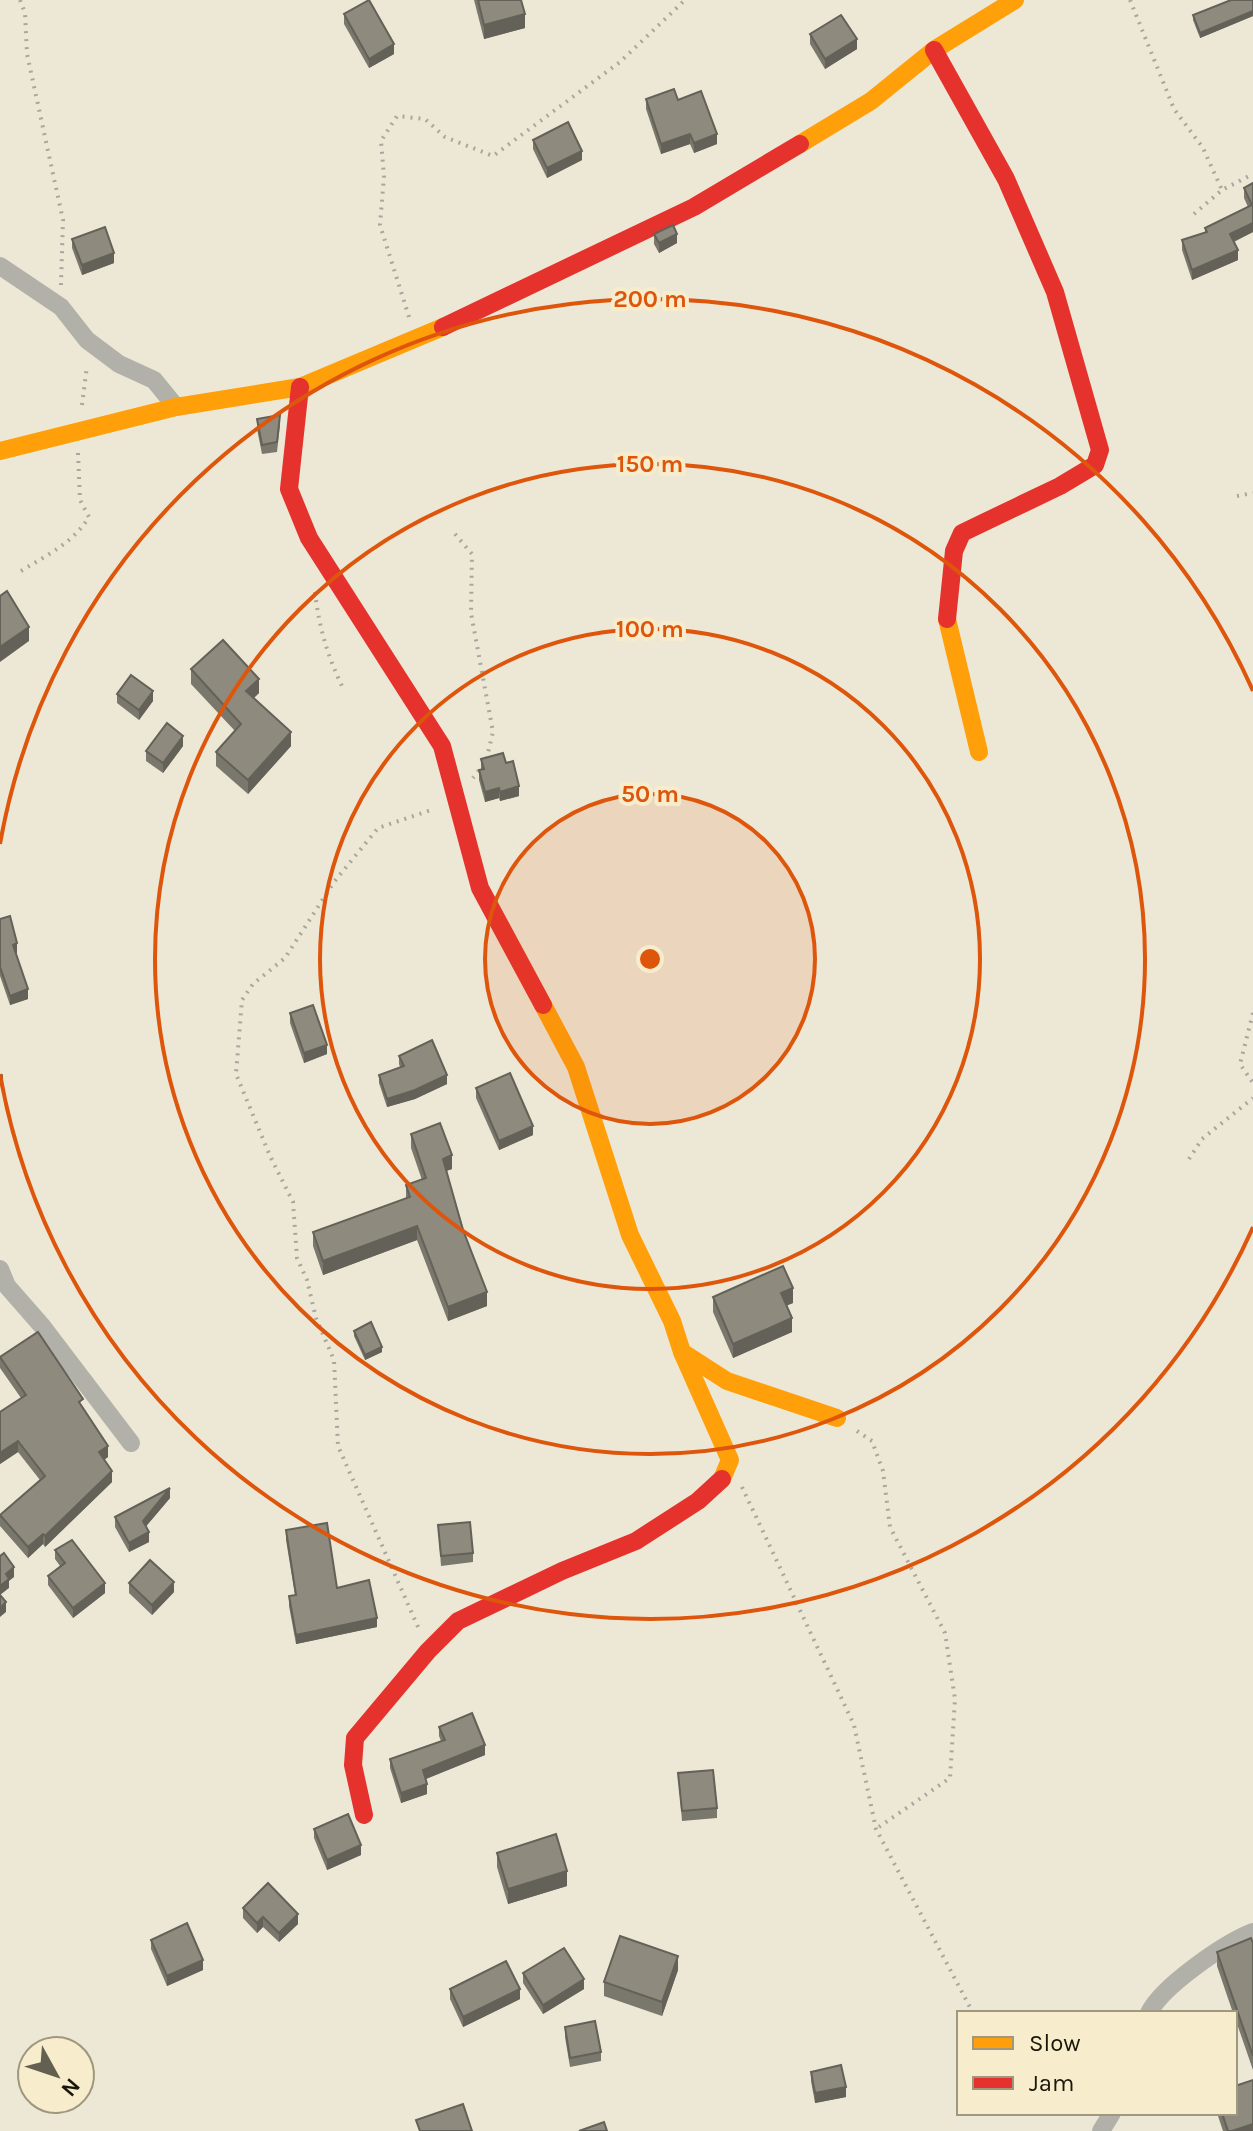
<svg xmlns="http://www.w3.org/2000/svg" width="1253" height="2131" viewBox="0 0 1253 2131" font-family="Karla,sans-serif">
<rect width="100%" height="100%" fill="#ede8d6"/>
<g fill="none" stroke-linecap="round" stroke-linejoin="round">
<g stroke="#a8a79f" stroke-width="4" stroke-dasharray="2 6" stroke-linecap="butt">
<path d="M20,0l5,13 2,41 36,166 -2,65"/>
<path d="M1130,0l44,109 29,39 19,42"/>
<path d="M1194,214l28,-24 31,-16"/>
<path d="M409,317l-29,-92 4,-49 -3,-35 16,-25 28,3 20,18 48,19 127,-94 65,-62"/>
<path d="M82,405l5,-39"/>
<path d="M1237,496l16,-3"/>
<path d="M455,534l17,20 -1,59 22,119 -7,29 -13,17"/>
<path d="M21,571c26,-16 52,-28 68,-54l-9,-17 -2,-47"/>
<path d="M315,592c4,36 13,66 29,98"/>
<path d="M1253,1013l-13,51 13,19"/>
<path d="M1189,1159l13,-20 51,-41"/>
<path d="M857,1431l15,10 11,30 7,56 55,106 10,66 -5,79 -74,51"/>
<path d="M742,1487l112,238 22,104 97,184"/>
<path d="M418,1627l-80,-181 -4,-86 -18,-42 -9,-38 -10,-22 -4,-56 -23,-46 -34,-82 6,-74 11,-16 32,-26 49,-76 44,-54 56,-19"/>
</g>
<g stroke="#b1b1aa" stroke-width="18">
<path d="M0,266l61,41 26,33 32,24 35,16 22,27"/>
<path d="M0,1269l7,17 35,40 89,117"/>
<path d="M1149,2013c13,-27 76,-70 104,-81"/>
<path d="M1101,2131l11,-18"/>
</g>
<g stroke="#ff9f0a" stroke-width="18">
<path d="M800,144l71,-43 63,-51 81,-50"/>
<path d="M0,451l176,-44 124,-20 143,-60"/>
<path d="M947,619l32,133"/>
<path d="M543,1005l33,62 54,168 42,86 10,31 45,29 110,37"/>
<path d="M682,1352l48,108 -8,19"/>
</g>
<g stroke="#e5322d" stroke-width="18">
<path d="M934,50l72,129 49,113 45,158 -5,15 -35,21 -98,47 -8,18 -7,68"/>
<path d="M443,327l251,-120 106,-63"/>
<path d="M300,387l-11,102 20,49 133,208 38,142 63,117"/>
<path d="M364,1815l-11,-50 2,-27 73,-87 30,-30 104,-50 74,-30 62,-40 24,-22"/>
</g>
</g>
<g fill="#7a776c">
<path d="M474,0h47l4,28 -41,11z"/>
<path d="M1253,0v16l-53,22 -7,-18v-5z"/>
<path d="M344,14l50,40 -25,14 -25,-44z"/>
<path d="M810,34l47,15 -32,20 -15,-25z"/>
<path d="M646,99l32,1 39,44 -23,9 -4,-9 -29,10 -15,-45z"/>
<path d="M533,140l49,20 -35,18 -14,-29z"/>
<path d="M1253,183v49l-19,10 4,18 -46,20 -10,-30v-10l23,-8v-4l43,-21 -4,-9v-10z"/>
<path d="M654,234l23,9 -18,10 -5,-9z"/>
<path d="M72,239l42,24 -32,12 -10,-27z"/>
<path d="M257,419l23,6 -3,27 -15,2 -5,-25z"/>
<path d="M191,669l68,24 -6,5 38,48 -43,48 -32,-28v-14l19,-21 -44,-47z"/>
<path d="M117,694l36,7 -14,19 -22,-17z"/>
<path d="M183,746l-20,27 -17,-12v-10z"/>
<path d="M481,759l25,4 13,33 -19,5 -1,-3 -14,4 -6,-22v-10l2,-1z"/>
<path d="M0,919l17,34h-1l12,46 -18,6 -10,-29z"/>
<path d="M290,1013l37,41 -23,9 -14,-40z"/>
<path d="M399,1056l48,28 -32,15 -28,8 -8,-24v-8l21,-8 -1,-3z"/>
<path d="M476,1088l57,47 -34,15 -23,-52z"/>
<path d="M411,1134l41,35 -6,2 41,135 -39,15 -31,-81 -94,35 -10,-29v-14l93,-34v-13l16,-5 -11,-32z"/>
<path d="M713,1297l80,6 -6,2 5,27 -59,26 -20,-46z"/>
<path d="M354,1331l28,21 -17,8 -11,-24z"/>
<path d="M0,1357l83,51 25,49 -4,3 8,22 -67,65 -2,-3 -15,14 -28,-32v-11l40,-35 -22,-28 -18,12 21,-66 -21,-30z"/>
<path d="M170,1498l-24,28 3,16 -20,10 -14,-25v-10z"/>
<path d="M438,1525l35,28v9l-32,4z"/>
<path d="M286,1530l51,58 40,39 -81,17 -7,-38v-10l6,-1 -9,-55z"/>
<path d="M55,1550l50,43 -32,25 -25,-33v-9l12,-10 -5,-7z"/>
<path d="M129,1583l45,9 -22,23 -23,-22z"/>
<path d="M439,1727l46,28 -59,24 1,15 -26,9 -11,-35v-9l51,-18 -2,-5z"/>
<path d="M678,1773l39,35v10l-35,3z"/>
<path d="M314,1829l47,26 -34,15 -13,-32z"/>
<path d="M497,1853l70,33 -59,18 -11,-37z"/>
<path d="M243,1908l55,16 -19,18 -16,-15 -6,6 -14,-15z"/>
<path d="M151,1940l52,30 -36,16 -16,-37z"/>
<path d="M1253,1943v127l-18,-52v-5h-2l-16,-47v-14z"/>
<path d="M678,1970l-16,46 -58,-20v-14z"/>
<path d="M523,1973l61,16 -41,25 -20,-31z"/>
<path d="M450,1989l70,10 -57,28 -13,-28z"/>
<path d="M565,2027l36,25v9l-31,6 -5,-30z"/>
<path d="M811,2072l35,25 -31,6 -4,-22z"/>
<path d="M1217,2113h18l18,18h-30z"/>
</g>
<g fill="#636158">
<path d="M1253,11v5l-53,22v-5z"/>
<path d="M525,14v14l-41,11v-14z"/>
<path d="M857,39v10l-32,20v-10z"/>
<path d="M394,44v10l-25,14v-9z"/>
<path d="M690,134v10l-29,10v-10z"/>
<path d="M717,134v10l-23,9v-10z"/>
<path d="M582,151v9l-35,18v-10z"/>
<path d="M1253,223v9l-23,11v-9z"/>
<path d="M677,234v9l-18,10v-10z"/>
<path d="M1238,250v10l-46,20v-10z"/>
<path d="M114,253v10l-32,12v-10z"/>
<path d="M29,627v14l-29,21v-15z"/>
<path d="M259,679v14l-13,13v-15z"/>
<path d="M153,691v10l-14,19v-10z"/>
<path d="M291,732v14l-43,48v-14z"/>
<path d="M183,736v10l-20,27v-10z"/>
<path d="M519,786v10l-19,5v-9z"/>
<path d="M499,788v10l-14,4v-10z"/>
<path d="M17,943v10l-4,1v-9z"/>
<path d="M28,989v10l-18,6v-9z"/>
<path d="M327,1045v9l-23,9v-10z"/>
<path d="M3,1074v10l-3,2v-10z"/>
<path d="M447,1075v9l-32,15 -28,8v-8z"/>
<path d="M533,1126v9l-34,15v-9z"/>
<path d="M452,1155v14l-9,3v-13z"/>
<path d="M417,1226v14l-94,35v-14z"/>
<path d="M793,1288v15l-12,5v-15z"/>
<path d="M487,1292v14l-39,15v-14z"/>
<path d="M792,1318v14l-59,26v-14z"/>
<path d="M382,1347v5l-17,8v-5z"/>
<path d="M18,1441v11l-18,12v-11z"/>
<path d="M108,1446v11l-9,6v-11z"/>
<path d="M112,1471v11l-67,65v-11z"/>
<path d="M170,1488v10l-27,32v-9z"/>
<path d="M149,1532v10l-20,10v-9z"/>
<path d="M43,1534v10l-15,14v-11z"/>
<path d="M14,1567v10l-5,4v7l-9,7v-9l6,-12z"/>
<path d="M174,1582v10l-22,23v-10z"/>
<path d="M105,1583v10l-32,25v-10z"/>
<path d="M6,1602v10l-6,5v-9z"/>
<path d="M377,1618v9l-81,17v-9z"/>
<path d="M485,1745v10l-62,25v-10z"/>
<path d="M427,1784v10l-26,9v-10z"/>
<path d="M361,1845v10l-34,15v-10z"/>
<path d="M567,1871v15l-59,18v-15z"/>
<path d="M298,1914v10l-19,18v-9z"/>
<path d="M263,1917v10l-6,6v-10z"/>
<path d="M678,1956v14l-16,46v-14z"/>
<path d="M203,1960v10l-36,16v-10z"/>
<path d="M584,1979v10l-41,25v-9z"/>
<path d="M520,1989v10l-57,28v-10z"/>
<path d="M846,2087v10l-31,6v-10z"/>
<path d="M1253,2124v7h-21z"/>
</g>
<g fill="#8e8a7d" stroke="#636158" stroke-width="2">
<path d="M369,0l25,44 -25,15 -25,-45z"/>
<path d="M478,0h43l4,14 -41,11z"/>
<path d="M1231,0h22v11l-53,22 -7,-18z"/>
<path d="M841,15l16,24 -32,20 -15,-25z"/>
<path d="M674,89l4,11 23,-9 16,43 -23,9 -4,-9 -29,10 -15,-45z"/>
<path d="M568,122l14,29 -35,17 -14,-28z"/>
<path d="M1253,183v40l-23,11 8,16 -46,20 -10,-30 25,-8 -2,-4 47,-23 -8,-17z"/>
<path d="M673,225l4,9 -18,9 -5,-9z"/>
<path d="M105,227l9,26 -32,12 -10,-26z"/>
<path d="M280,415l-3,27 -15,3 -5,-26z"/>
<path d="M7,591l22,36 -29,20v-51z"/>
<path d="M223,640l36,39 -13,12 45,41 -43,48 -32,-28 25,-28 -50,-55z"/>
<path d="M131,675l22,16 -14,19 -22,-16z"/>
<path d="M167,723l16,13 -20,27 -17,-12z"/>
<path d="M503,753l3,10 7,-2 6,25 -19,6 -1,-4 -14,4 -6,-22 5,-1 -3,-10z"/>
<path d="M10,916l7,27 -4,2 15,44 -18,7 -10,-29v-48z"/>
<path d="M313,1005l14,40 -23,8 -14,-40z"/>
<path d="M432,1040l15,35 -32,15 -28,9 -8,-24 25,-9 -5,-10z"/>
<path d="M510,1073l23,53 -34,15 -23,-53z"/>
<path d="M440,1123l12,32 -9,4 20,71 24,62 -39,15 -31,-81 -94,35 -10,-29 97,-35 -4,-12 20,-7 -15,-44z"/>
<path d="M783,1266l10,22 -12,5 11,25 -59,26 -20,-47z"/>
<path d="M371,1322l11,25 -17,8 -11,-24z"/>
<path d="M38,1332l45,67 -4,3 29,44 -9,6 13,19 -67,65 -2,-2 -15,13 -28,-32 45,-39 -27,-35 -18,12v-41l26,-17 -26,-38z"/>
<path d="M170,1488l-27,33 6,11 -20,11 -14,-26z"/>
<path d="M470,1522l3,31 -32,3 -3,-31z"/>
<path d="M327,1523l10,65 32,-8 8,38 -81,17 -7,-39 7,-1 -10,-65z"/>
<path d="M72,1540l33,43 -32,25 -25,-32 17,-13 -10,-13z"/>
<path d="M4,1553l10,14 -8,7 3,5 -9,7v-30z"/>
<path d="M150,1560l24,22 -22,23 -23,-22z"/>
<path d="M0,1595l6,7 -6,6z"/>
<path d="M472,1713l13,32 -62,25 4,14 -26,9 -11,-34 55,-19 -6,-13z"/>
<path d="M713,1770l4,38 -35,3 -4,-38z"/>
<path d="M348,1814l13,31 -34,15 -13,-31z"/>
<path d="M556,1834l11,37 -59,18 -11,-36z"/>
<path d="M268,1883l30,31 -19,19 -16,-16 -6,6 -14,-15z"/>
<path d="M187,1923l16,37 -36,16 -16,-36z"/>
<path d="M620,1936l58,20 -16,46 -58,-20z"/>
<path d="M1251,1938l2,5v113l-36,-104z"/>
<path d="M564,1948l20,31 -41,26 -20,-32z"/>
<path d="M506,1961l14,28 -57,28 -13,-28z"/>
<path d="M595,2021l6,31 -31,6 -5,-31z"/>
<path d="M841,2065l5,22 -31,6 -4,-21z"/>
<path d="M1253,2080v44l-21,7h-4l-6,-18h13v-27z"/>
<path d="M463,2104l9,27h-52l-4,-11z"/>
<path d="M604,2122l3,9h-28z"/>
</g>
<circle cx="650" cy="959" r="165" fill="#de560c" fill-opacity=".12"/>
<g fill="none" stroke="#de560c" stroke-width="4">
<circle cx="650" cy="959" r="165"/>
<circle cx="650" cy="959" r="330"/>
<circle cx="650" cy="959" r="495"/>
<path d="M1253 1227A660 660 0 0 1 0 1074M0 844A660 660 0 0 1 1253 691"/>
</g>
<circle cx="650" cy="959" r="12" fill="#de560c" stroke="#f7edcc" stroke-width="4"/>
<g font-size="24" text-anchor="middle" font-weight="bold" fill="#de560c" stroke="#f7edcc" stroke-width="8" stroke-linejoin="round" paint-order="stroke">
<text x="650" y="307">200 m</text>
<text x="650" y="472">150 m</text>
<text x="650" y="637">100 m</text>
<text x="650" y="802">50 m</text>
</g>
<rect x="957" y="2011" width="280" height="104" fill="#f7edcc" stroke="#9f977e" stroke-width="2"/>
<rect x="973" y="2037" width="40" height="12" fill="#ff9f0a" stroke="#9f977e" stroke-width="2"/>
<text x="1029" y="2051" font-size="24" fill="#1a160a">Slow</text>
<rect x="973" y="2077" width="40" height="12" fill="#e5322d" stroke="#9f977e" stroke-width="2"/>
<text x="1029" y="2091" font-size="24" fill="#1a160a">Jam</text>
<g transform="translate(56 2075) rotate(130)"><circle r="38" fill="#f7edcc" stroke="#9f977e" stroke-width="2"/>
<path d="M0-6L14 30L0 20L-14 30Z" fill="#646051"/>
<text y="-12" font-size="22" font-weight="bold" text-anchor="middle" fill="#1a160a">N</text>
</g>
</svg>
